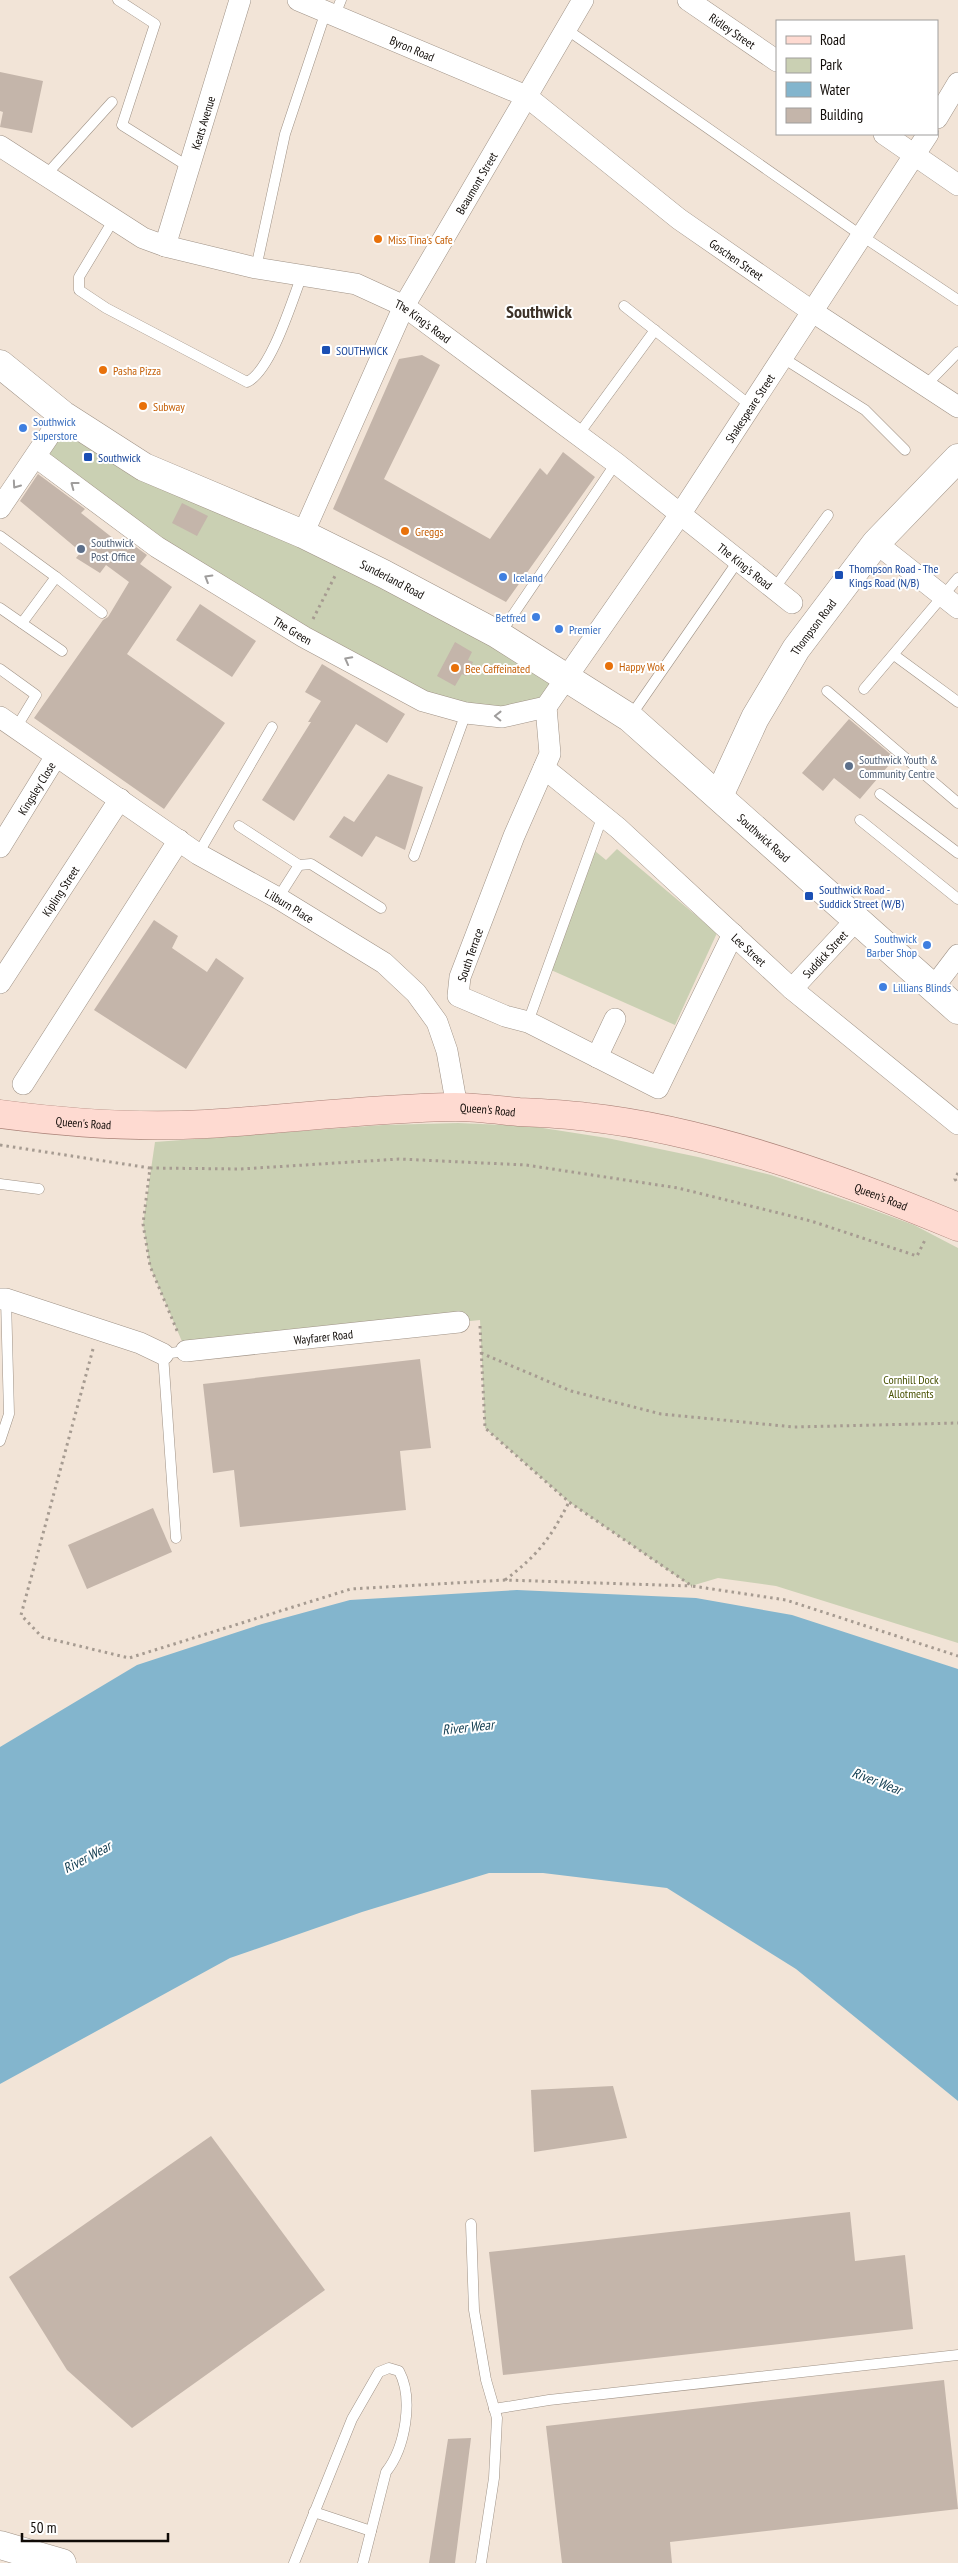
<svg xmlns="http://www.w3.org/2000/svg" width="958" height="2563" viewBox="0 0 958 2563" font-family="'PT Sans Narrow',sans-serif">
<rect width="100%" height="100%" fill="#f2e4d7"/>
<g fill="#cad0b3">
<path d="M63,415l504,263 -21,29 -80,6 -162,-76 -268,-180z"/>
<path d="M617,849l100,84 -42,92 -124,-55 44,-119 11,9z"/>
<path d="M458,1123l72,3 77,12 91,19 73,18 83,28 60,22 44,23v395l-182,-57 -58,-8 -27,8 -122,-84 -84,-74 -5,-108 -294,31 -36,-85 -7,-42 12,-82 228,-17z"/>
</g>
<path fill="#83b5cd" d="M517,1590l179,8 96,17 166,54v432l-162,-132 -129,-81 -124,-15h-54l-127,39 -132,46 -230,126v-337l137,-82 125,-41 88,-24z"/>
<g fill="#c4b5aa">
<path d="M0,72l43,9 -11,52 -32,-6 3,-15 -3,-1z"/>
<path d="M422,355l18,10 -56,114 106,60 50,-71 7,7 16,-23 32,25 -89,125 -173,-93 66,-150z"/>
<path d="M38,474l47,35 -4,4 47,37 4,-6 15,11 -7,9 32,23 -45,67 98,69 -61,86 -130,-91 69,-98 5,-3 21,-35 -23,-17 -6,8 -24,-15 5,-6 -61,-51z"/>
<path d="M182,503l26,13 -11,20 -25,-13z"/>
<path d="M200,604l56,37 -24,36 -56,-37z"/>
<path d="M455,642l17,10 -4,8 5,2 -7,14 -4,-2 -7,12 -18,-10z"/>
<path d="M322,664l83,50 -18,29 -31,-19 -62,97 -32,-21 49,-78h-3l13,-21 -16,-9z"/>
<path d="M849,719l46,39 -35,41 -26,-21 -11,13 -21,-18z"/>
<path d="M388,774l35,13 -18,63 -29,-14 -14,21 -33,-20 15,-21 10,6z"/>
<path d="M154,920l24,16 -6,12 35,24 9,-14 28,20 -58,91 -92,-59z"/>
<path d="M420,1359l11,89 -31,3 6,59 -166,17 -6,-57 -21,3 -10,-89z"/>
<path d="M153,1508l19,44 -85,37 -19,-44z"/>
<path d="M613,2086l14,52 -93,14 -3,-62z"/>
<path d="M211,2136l114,154 -193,138 -65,-58 -58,-93z"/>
<path d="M850,2212l5,49 50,-6 8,74 -410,46 -14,-123z"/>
<path d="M944,2380l14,129 -288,33 2,21h-110l-16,-137z"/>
<path d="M471,2438l-16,125h-26l19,-124z"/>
</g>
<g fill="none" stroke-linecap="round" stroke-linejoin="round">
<g stroke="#9f9286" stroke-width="11">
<g id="lane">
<path d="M118,0l37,24 -33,101 67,42"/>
<path d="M335,15l6,-15"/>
<path d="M566,29l296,207 96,64"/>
<path d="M46,175l66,-73"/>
<path d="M114,219l-35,58v13l27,18 141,74c24,-11 45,-81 55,-107"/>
<path d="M256,268l29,-134 41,-123"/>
<path d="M624,306l127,100"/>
<path d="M783,358l82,52 40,40"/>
<path d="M926,385l32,-33"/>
<path d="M578,435l77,-105"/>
<path d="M0,536l56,41"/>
<path d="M774,589l54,-74"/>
<path d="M0,608l62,43"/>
<path d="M22,623l34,-46 46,36"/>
<path d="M500,634l116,-171"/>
<path d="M894,655l64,47"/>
<path d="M0,669l36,26 -20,33"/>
<path d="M864,689l94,-111"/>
<path d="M827,691l131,112"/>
<path d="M630,717l108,-156"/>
<path d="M880,794l78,59"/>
<path d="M860,820l98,79"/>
<path d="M239,826l60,39 12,-1 70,44"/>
<path d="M198,854l74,-127"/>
<path d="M414,856l52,-143"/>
<path d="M278,898l21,-33"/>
<path d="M528,1022l75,-207"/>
<path d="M0,1184l39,5"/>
<path d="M0,1441l9,-27 -3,-115"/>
<path d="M176,1538l-13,-184 23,-3"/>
<path d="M471,2224l3,86 12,70 11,38 -3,60 -13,85"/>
<path d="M494,2409l55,-9 409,-45"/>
<path d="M314,2512l57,19"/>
<path d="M294,2563l58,-144 27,-47 10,-4 10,3c15,28 6,77 -13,101l-23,91"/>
</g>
</g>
<g stroke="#9f9286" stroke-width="22">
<g id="street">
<path id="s1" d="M298,0l228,96 153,123 134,93 145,95"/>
<path id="s2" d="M688,0l89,61"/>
<path d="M937,118l21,-35"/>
<path d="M884,134l74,51"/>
<path id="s3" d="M0,146l143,92 22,8 91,22 100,16 48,22 212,157 176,140"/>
<path id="s4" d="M165,246l75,-246"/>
<path id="s5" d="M36,457l121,90 147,90 119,64 43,12 36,4 44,-10 135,-194 247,-379"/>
<path d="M0,508l63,-93"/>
<path id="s6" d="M303,534l101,-228 179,-306"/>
<path d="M876,543l82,65"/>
<path d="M546,707l4,47 -36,82 -54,141 -2,19 47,20 23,6 130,66 75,-154"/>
<path id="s7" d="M0,717l198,137 80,44 106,65 32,30 21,29 10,29 10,56"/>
<path id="s8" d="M544,768l74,60 174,161 166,135"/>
<path id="s9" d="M0,847l56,-91"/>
<path id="s10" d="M0,983l120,-184"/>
<path d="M933,988l25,-33"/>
<path id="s11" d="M792,989l64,-69"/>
<path d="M597,1057l18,-38"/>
<path d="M23,1084l156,-244"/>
<path d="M0,1299h6l134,44 23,11"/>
<path id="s12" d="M186,1351l273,-29"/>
</g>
</g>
<g stroke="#9f9286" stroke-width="29">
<g id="secondary">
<path id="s13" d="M0,364l63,51 81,52 159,67 81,40 113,60 133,84 328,292"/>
<path id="s14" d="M719,796l36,-78 41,-69 80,-106 82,-85"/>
<path d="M0,2545l62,18"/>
</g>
</g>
<g stroke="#aa8177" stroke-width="29">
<g id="primary">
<path id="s15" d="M0,1114c68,9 137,14 206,10 83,-5 166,-16 249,-17 21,0 43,3 64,5 23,1 46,2 68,5 122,13 259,63 371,110"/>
</g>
</g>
<g stroke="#a69b91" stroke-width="3" stroke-dasharray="2.5 4" stroke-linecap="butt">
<path d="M313,619l22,-43"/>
<path d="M0,1145l150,23 -7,56 7,42 28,67"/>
<path d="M150,1168l91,1 158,-10 127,6 152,23 133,33 106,35 9,-18"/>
<path d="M958,1173l-3,6 3,5"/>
<path d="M480,1326l5,102 84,74 123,84 94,14 172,56"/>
<path d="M93,1349l-72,266 21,22 87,21 222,-69 154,-9 187,6"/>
<path d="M481,1353l90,38 90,23 133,13 164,-4"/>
<path d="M505,1580c33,-25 45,-41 64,-78"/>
</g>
<use href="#lane" stroke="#fff" stroke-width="10"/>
<use href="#street" stroke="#fff" stroke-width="21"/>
<use href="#secondary" stroke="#fff" stroke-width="28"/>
<use href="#primary" stroke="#fedad1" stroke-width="28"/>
</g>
<defs><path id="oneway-chevron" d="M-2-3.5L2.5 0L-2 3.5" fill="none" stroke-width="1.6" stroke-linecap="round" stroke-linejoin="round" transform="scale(1.25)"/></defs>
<g stroke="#9f9d9c">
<use href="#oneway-chevron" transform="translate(16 485) rotate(125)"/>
<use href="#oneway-chevron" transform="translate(74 485) rotate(-143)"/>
<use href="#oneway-chevron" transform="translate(208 578) rotate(-149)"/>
<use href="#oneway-chevron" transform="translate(348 660) rotate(-152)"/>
<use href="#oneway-chevron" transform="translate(498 716) rotate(-179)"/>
</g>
<g fill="#e8710a" stroke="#fff" stroke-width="2">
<circle cx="378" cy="239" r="5"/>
<circle cx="103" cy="370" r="5"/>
<circle cx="143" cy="406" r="5"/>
<circle cx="405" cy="531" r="5"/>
<circle cx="609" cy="666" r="5"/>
<circle cx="455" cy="668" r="5"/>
</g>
<g fill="#1a4fb4" stroke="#fff" stroke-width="2">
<rect x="321" y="345" width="10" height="10" rx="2.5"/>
<rect x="83" y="452" width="10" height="10" rx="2.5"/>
<rect x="834" y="570" width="10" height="10" rx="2.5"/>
<rect x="804" y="891" width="10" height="10" rx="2.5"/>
</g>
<g fill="#3f7fe0" stroke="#fff" stroke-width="2">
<circle cx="23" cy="428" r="5"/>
<circle cx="503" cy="577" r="5"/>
<circle cx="536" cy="617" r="5"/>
<circle cx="559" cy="629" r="5"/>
<circle cx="927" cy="945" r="5"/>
<circle cx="883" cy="987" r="5"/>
</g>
<g fill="#5c6f8a" stroke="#fff" stroke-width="2">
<circle cx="81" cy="549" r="5"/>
<circle cx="849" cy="766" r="5"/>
</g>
<g text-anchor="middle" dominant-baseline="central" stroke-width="4" stroke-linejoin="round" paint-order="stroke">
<g font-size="12" fill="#100b07" stroke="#fff">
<text stroke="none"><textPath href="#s2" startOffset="54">Ridley Street</textPath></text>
<text stroke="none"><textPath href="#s1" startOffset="124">Byron Road</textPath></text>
<text stroke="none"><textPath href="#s4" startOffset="129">Keats Avenue</textPath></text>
<text stroke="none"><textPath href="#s6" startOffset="392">Beaumont Street</textPath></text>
<text stroke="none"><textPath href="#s1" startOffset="514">Goschen Street</textPath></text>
<text stroke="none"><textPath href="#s3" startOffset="465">The King's Road</textPath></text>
<text stroke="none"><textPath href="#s5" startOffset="946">Shakespeare Street</textPath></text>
<text stroke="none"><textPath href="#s3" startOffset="870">The King's Road</textPath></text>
<text stroke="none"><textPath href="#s13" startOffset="450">Sunderland Road</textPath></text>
<text stroke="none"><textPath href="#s14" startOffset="194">Thompson Road</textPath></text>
<text stroke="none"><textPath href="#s5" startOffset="310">The Green</textPath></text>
<text stroke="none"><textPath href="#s9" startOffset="69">Kingsley Close</textPath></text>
<text stroke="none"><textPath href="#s13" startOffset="905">Southwick Road</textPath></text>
<text stroke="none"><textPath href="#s10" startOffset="110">Kipling Street</textPath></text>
<text stroke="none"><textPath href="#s7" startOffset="346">Lilburn Place</textPath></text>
<text stroke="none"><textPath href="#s8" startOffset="274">Lee Street</textPath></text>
<text stroke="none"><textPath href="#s11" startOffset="48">Suddick Street</textPath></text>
<text transform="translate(470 955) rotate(-71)">South Terrace</text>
<text stroke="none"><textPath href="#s15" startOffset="489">Queen's Road</textPath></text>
<text stroke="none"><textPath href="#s15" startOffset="84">Queen's Road</textPath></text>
<text stroke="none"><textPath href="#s15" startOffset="894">Queen's Road</textPath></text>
<text stroke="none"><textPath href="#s12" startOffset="138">Wayfarer Road</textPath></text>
</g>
<g font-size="12" fill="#c56008" stroke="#fff" text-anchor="start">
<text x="388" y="239">Miss Tina's Cafe</text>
<text x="113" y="370">Pasha Pizza</text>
<text x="153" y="406">Subway</text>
<text x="415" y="531">Greggs</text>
<text x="619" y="666">Happy Wok</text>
<text x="465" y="668">Bee Caffeinated</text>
</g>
<g font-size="12" fill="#164399" stroke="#fff" text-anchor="start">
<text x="336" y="350">SOUTHWICK</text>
<text x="98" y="457">Southwick</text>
<text x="849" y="568">Thompson Road - The<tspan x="849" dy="14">Kings Road (N/B)</tspan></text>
<text x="819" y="889">Southwick Road -<tspan x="819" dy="14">Suddick Street (W/B)</tspan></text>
</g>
<g font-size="12" fill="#366cbe" stroke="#fff" text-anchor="start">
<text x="33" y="421">Southwick<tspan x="33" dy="14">Superstore</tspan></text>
<text x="513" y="577">Iceland</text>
<text x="526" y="617" text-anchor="end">Betfred</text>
<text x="569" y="629">Premier</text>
<text x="917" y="938" text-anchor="end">Southwick<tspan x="917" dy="14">Barber Shop</tspan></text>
<text x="893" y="987">Lillians Blinds</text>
</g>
<g font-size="12" fill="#4e5e75" stroke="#fff" text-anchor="start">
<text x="91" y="542">Southwick<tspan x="91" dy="14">Post Office</tspan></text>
<text x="859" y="759">Southwick Youth &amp;<tspan x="859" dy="14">Community Centre</tspan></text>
</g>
<g font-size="12" fill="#495204" stroke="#fff">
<text x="911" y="1379">Cornhill Dock<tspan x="911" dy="14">Allotments</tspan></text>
</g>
<g font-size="14" font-style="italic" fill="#174154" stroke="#fff">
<text transform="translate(468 1727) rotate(-6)">River Wear</text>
<text transform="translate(877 1781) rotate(21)">River Wear</text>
<text transform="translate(87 1857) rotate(-28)">River Wear</text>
</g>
<g font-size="18" font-weight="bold" fill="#3c3127" stroke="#fff">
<text x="539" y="311">Southwick</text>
</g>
</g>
<rect x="776" y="20" width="162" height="115" fill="#ffffff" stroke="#9f9d9c"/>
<rect x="786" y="36" width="25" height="8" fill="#fedad1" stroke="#9f9d9c"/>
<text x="820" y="45" font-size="15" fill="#100b07">Road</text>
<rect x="786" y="58" width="25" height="15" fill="#cad0b3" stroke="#9f9d9c"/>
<text x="820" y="70" font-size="15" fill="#100b07">Park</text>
<rect x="786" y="82" width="25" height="15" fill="#83b5cd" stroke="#9f9d9c"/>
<text x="820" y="95" font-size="15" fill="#100b07">Water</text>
<rect x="786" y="108" width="25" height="15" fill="#c4b5aa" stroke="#9f9d9c"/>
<text x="820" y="120" font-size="15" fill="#100b07">Building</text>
<path d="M22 2533v8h146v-8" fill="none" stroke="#100b07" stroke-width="2.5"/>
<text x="30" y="2533" font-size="15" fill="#100b07" stroke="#ffffff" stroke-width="4" paint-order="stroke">50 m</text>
</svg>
